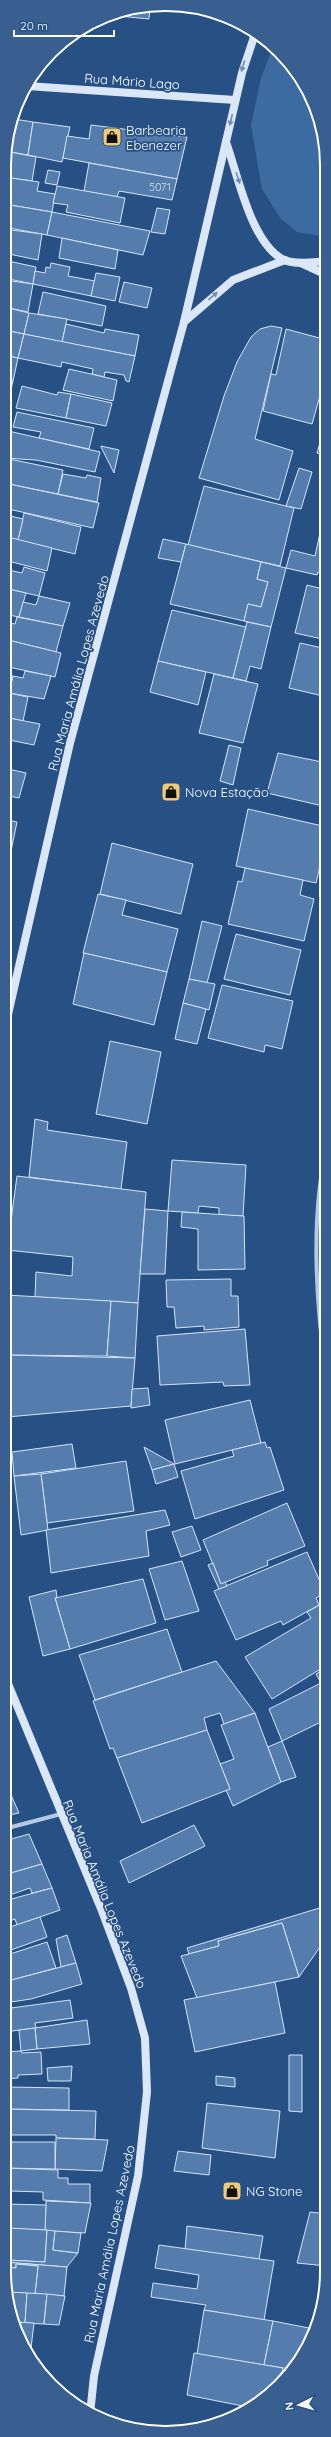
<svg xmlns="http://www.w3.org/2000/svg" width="331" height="2437" viewBox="0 0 331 2437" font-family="Quicksand,sans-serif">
<rect width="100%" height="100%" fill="#275185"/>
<path fill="#3c6ba1" d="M273,47l7,4 35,52 12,52v78l-6,3 -24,-4 -16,-13 -19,-30 -11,-64 10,-47z"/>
<g fill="#547dae" stroke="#d5e4f6">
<path d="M150,8l-1,11 -40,-4 5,-2z"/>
<path d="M14,119l19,3 -5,33 -23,-4z"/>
<path d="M33,122l37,5 -8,35 -34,-7z"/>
<path d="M91,125l96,12 -10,42 -114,-21 4,-22 22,3z"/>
<path d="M5,151l31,6 -4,24 -28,-4z"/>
<path d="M89,163l88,16 -5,21 -53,-9 -2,6 -33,-6z"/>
<path d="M48,170l12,2 -3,13 -12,-2z"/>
<path d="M4,177l35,5 -2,9 18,3 -3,18 -48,-8z"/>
<path d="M57,186l68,12 -5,25 -54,-11 2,-7 -15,-2z"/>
<path d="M4,204l48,8 -5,23 -43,-8z"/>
<path d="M157,208l13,2 -5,24 -14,-2z"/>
<path d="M52,212l98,19 -7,24 -96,-20z"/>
<path d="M4,229l38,5 -4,26 -34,-7z"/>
<path d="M62,238l56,12 -3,19 -56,-11z"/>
<path d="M8,261l28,6 -3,17 -29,-6z"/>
<path d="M51,263l19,4 -2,9 27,5 -4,15 -58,-12 2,-13 10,2 1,-6 4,1z"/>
<path d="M96,273l24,4 -5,24 -24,-5z"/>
<path d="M4,280l29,4 -5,28 -24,-5z"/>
<path d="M124,282l28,6 -5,20 -28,-6z"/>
<path d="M43,292l63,14 -4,20 -64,-12z"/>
<path d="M4,307l25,6 -5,21 -20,-4z"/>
<path d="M29,313l38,6 -5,23 -38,-8z"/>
<path d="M66,324l38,9 1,-4 34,6 -4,21 -73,-14z"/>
<path d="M271,326l11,2 -27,111 38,12 -14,49 -80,-22 25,-82 13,-34 14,-25 9,-8z"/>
<path d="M286,329l41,11v31l-15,53 -49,-13 8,-37 5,1z"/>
<path d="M4,330l20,4 -6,24 -14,-3z"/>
<path d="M24,334l111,22 -6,26 -3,-1 -2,-6 -19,-3 -1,5 -12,-3 1,-5 -31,-7 -1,5 -43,-9z"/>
<path d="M4,355l14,3 -5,23 -9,-2z"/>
<path d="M69,369l48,11 -4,21 -50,-11z"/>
<path d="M4,379l9,2 -6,25h-3z"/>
<path d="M22,386l35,9 1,-3 13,2 -5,24 -50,-10z"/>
<path d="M71,394l41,9 -6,23 -40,-8z"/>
<path d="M17,412l77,16 -5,21 -50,-11 2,-6 -28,-5z"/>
<path d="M327,419v37l-10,-3z"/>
<path d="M4,430l96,22 -5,20 -59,-12 -32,-2z"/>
<path d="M101,446l18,4 -5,23 -13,-26z"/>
<path d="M4,458l59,12 -5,24 -54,-11z"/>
<path d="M299,468l13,4 -11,37 -15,-3z"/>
<path d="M63,474l23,4 1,-3 14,3 -4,24 -39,-8z"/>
<path d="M4,483l95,20 -6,25 -89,-20z"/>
<path d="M204,486l90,22 -14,58 -92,-21z"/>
<path d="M24,513l57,14 -6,27 -57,-14z"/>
<path d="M6,515l17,4 -5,21 -14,-4z"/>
<path d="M322,524l5,1v49l-9,-2 -1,3 -31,-7 5,-18 24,6z"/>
<path d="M4,536l48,12 -5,23 -43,-11z"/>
<path d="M163,539l23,5 -5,18 -23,-4z"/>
<path d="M186,544l75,18 -4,17 11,3 -7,25 -13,-3 -4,17 -74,-17z"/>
<path d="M261,562l25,6 -15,59 -27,-6 4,-17 13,3 7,-25 -11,-3z"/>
<path d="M24,567l21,6 -6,23 -35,-8v-19l18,4z"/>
<path d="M307,585l20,5v50l-32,-7z"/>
<path d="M4,588l22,5 -7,24 -15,-3z"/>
<path d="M39,596l31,7 -7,23 -44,-9 4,-15 13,3z"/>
<path d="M172,610l74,17 -13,51 -75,-17z"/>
<path d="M17,617l46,9 -7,26 -52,-13v-17l11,2z"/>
<path d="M247,622l24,5 -10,42 -11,-3 -4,15 -13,-3z"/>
<path d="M4,639l57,14 -6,24 -51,-11z"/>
<path d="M300,643l27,6v48l-38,-9z"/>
<path d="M158,661l48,11 -8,33 -48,-13z"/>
<path d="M25,671l26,5 -7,23 -35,-6 4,-17 10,2z"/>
<path d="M4,674l9,2 -4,17 -5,-1z"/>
<path d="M214,674l44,10 -15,59 -44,-10z"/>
<path d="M4,692l24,5 -5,24 -19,-4z"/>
<path d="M4,717l36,7 -6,21 -30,-6z"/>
<path d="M229,745l12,3 -8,37 -13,-4z"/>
<path d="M278,753l49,10v44l-60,-14z"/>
<path d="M4,768l22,5 -7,25 -15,-3z"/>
<path d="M4,795l6,1 -5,23h-1z"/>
<path d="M248,809l79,18v9l-11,47 -80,-17z"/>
<path d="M4,819l13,3 -6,29 -7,-1z"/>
<path d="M112,843l81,21 -12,50 -81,-20z"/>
<path d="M4,851l7,2 -6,23h-1z"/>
<path d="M245,868l58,12 -3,15 14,4 -10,42 -76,-17 10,-43 4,1z"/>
<path d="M98,894l28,6 -4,15 56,14 -11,43 -84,-19z"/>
<path d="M202,921l20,5 -15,57 -18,-4z"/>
<path d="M236,934l65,16 -11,45 -66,-16z"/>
<path d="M84,953l83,19 -13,53 -81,-21z"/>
<path d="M189,979l26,5 -6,26 -26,-7z"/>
<path d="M222,985l71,16 -11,48 -17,-4 -1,7 -56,-14z"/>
<path d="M183,1003l23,6 -9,35 -22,-5z"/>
<path d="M110,1041l51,11 -14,72 -51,-10z"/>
<path d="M35,1119l13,3 -1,8 80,12 -6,47 -92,-12z"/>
<path d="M172,1160l74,5 -3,51 -24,-1v-7l-20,-2 -1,7 -30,-2z"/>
<path d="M17,1176l129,16 -8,111 -103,-6 1,-25 36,4 1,-19 -66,-7z"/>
<path d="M145,1209l23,2 -3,63h-25z"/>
<path d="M182,1212l62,4 1,53 -47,1v-41l-17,-2z"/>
<path d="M231,1279v17h7l1,31 -35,3v-4l-28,2 -2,-21h-7l-1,-27z"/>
<path d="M6,1295l105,6 -4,55 -103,-1z"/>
<path d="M111,1301l27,2 -3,55 -28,-2z"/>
<path d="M245,1329l5,56 -26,1 -1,-4 -63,3 -3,-49z"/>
<path d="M6,1355l129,3 -4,48 -124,11z"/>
<path d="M148,1388l2,17 -19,3 1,-19z"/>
<path d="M250,1400l11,43 -86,21 -10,-44z"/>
<path d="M265,1442l2,6 3,-1 14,43 -89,29 -14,-48 53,-15 -2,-6z"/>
<path d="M72,1444l4,24 -62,8 -2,-24z"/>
<path d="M144,1447l30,17 -22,6z"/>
<path d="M126,1461l8,50 -87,12 -6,-49z"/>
<path d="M174,1464l4,13 -22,7 -4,-14z"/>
<path d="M41,1474l7,56 -27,5 -7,-59z"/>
<path d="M287,1503l18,43 -38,15 1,4 -47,19 -18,-44z"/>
<path d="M165,1510l5,15 -24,6 3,25 -98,17 -5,-43z"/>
<path d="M192,1526l9,24 -20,7 -9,-25z"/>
<path d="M307,1552l18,41 -9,5 3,7 -36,20 -2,-4 -45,19 -22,-49z"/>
<path d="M182,1561l17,50 -34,9 -16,-51z"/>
<path d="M213,1563l8,21 4,-2 2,4 -8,3 -11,-24z"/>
<path d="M143,1579l13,44 -86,26 -15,-51z"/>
<path d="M56,1590l1,8h-2l15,51 -27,7 -14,-59z"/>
<path d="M327,1601v64l-55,34 -27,-42 66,-39 -4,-6z"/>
<path d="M167,1629l15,43 -87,28 -16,-45z"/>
<path d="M216,1661l39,52 -31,11 -4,-11 -16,5 3,12 -90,28 -4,-10 -3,1 -17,-48z"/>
<path d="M327,1668v51l-45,22 -13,-32 52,-26 -5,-9z"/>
<path d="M255,1713l26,69 -48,24 -7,-16 4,-1 -10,-25 14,-5 -13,-34z"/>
<path d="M207,1730l23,59 -88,34 -25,-65z"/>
<path d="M282,1741l14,36 -15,5 -13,-35z"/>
<path d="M4,1779l15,34 -15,3z"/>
<path d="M194,1825l11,21 -76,37 -9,-22z"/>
<path d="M29,1834l13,30 -38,11v-34z"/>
<path d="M42,1864l10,24 -20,5 -2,-5 -26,9v-22z"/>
<path d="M52,1888l8,22 -43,15 -2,-6 -11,4v-22z"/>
<path d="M327,1906v15l-4,-14z"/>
<path d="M323,1907l4,14v16l-28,40 -17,-54 -64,18 1,5 -30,8 -2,-6z"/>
<path d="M40,1917l7,20 -36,13 -7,-21z"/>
<path d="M282,1923l17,54 -102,21 -16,-42 38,-10 -1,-5z"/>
<path d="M4,1929l6,19 -6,2z"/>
<path d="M67,1935l9,28 -15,4 -5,-28z"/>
<path d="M47,1942l9,26 -52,14v-26z"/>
<path d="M76,1963l6,21 -51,15 -27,4v-21z"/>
<path d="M275,1982l10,51 -90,19 -11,-52z"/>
<path d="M70,2000l3,18 -38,5 1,5 -32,4v-23z"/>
<path d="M87,2020l3,24 -53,5 -2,-21z"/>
<path d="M35,2028l2,21 -16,2 -2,-21z"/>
<path d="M21,2051l1,2 19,-1 1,22 -24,1v3l-14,1v-27z"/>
<path d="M289,2055h13v57l-13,-1z"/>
<path d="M72,2066l-1,15h-23l-1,-13z"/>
<path d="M216,2076l19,2v9l-19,-2z"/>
<path d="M6,2087l63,1v22l-62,-1z"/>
<path d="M207,2103l73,8 -5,47 -73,-10z"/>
<path d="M4,2109l92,2 -1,28 -39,-1v-3h-52z"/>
<path d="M56,2138l52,2 -6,31 -47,-2z"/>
<path d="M4,2142h51v27l-51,-1z"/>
<path d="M178,2151l33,4 -2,20 -35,-4z"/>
<path d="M4,2168l54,2v8h10v6h22v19l-47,-3v-8l-33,-1 -1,8h-5z"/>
<path d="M46,2201l45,2 -6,30 -40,-2z"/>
<path d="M4,2204l42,1 -1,26 -41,-3z"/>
<path d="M310,2212l17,2v52l-30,-3z"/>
<path d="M187,2226l76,10 -4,23 -74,-9z"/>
<path d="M9,2228l38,2 -2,32 -38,-2z"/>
<path d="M47,2230l8,1 -2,19 25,3 -11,14 -63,-5v-21h4l-1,19 38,2z"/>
<path d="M55,2231l26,2 -3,20 -25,-3z"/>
<path d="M159,2245l115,16 -10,59 -60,-10 2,-5 -55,-8 2,-14 44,6 2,-14 -44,-7z"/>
<path d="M4,2262l63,5 -3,29 -29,-2 3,-28 -22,-2v4l-12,-1z"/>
<path d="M16,2264l22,2 -3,28 -27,-2 -4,-25 12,1z"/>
<path d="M8,2292l19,1 -2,30 -11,-1z"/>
<path d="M27,2293l20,1 -3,30 -19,-1z"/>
<path d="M47,2294l18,2 -6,29 -15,-1z"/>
<path d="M204,2310l69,11 -9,44 -67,-11z"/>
<path d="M273,2321l41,8 -4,14 -20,26 -26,-4z"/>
<path d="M14,2322l20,1 -3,25h-5l-10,-15z"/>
<path d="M194,2353l89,15 -3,14 -8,11 -24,14 -61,-12z"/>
</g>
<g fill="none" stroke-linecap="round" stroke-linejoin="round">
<g stroke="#b1cbe7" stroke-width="4">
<path d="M327,1146c-17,71 -11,161 0,233"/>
<path d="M4,1829l57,-15"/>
</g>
<g stroke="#dbe7f7" stroke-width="8">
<path d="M27,86l208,14"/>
<path d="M226,142c12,33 25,102 58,118 12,5 30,2 43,1"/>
<path d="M301,263l26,12"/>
<path d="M184,322l49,-42 52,-20"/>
<path d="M4,1032l66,-289 114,-421 58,-249 13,-39"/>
<path d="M4,1674l98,237 29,77 14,50 2,54 -9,84 -44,200 -4,38"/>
</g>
</g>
<defs><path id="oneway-solid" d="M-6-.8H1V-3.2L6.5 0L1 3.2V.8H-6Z"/></defs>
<g fill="#6f8db3">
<use href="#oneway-solid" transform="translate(243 66) rotate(107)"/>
<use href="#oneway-solid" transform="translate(231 120) rotate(103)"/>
<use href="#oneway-solid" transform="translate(238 178) rotate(72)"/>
<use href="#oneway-solid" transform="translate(213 296) rotate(-40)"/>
</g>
<defs>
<g id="shop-square" transform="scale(1)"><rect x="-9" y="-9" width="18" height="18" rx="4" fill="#f0cb77" stroke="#275185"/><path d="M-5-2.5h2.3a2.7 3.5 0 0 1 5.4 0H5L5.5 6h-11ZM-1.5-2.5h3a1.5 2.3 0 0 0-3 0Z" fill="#111"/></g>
</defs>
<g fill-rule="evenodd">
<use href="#shop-square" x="112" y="137"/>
<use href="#shop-square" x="171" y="792"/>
<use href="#shop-square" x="232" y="2191"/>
</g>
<g text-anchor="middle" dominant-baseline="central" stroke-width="3.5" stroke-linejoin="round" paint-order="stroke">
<g font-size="11" fill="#d4deeb">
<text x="160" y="187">5071</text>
</g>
<g font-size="13" fill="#fff" stroke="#275185">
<text transform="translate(132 81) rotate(4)">Rua Mário Lago</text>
<text transform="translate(78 673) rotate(-75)">Rua Maria Amália Lopes Azevedo</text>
<text transform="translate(105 1894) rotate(68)">Rua Maria Amália Lopes Azevedo</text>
<text transform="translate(109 2244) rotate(-78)">Rua Maria Amália Lopes Azevedo</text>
</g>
<g font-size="13" fill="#fff" stroke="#275185" text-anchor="start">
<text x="126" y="130">Barbearia<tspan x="126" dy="15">Ebenezer</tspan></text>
<text x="185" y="792">Nova Estação</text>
<text x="246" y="2191">NG Stone</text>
</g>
</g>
<path d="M0 0H331V2437H0ZM165 11H166A154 154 0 0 1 320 165V2272A154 154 0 0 1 166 2426H165A154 154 0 0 1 11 2272V165A154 154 0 0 1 165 11Z" fill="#385f8f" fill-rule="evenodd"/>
<path fill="none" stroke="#fff" stroke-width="2" d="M165 11H166A154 154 0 0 1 320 165V2272A154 154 0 0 1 166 2426H165A154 154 0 0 1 11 2272V165A154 154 0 0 1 165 11Z"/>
<g transform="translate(299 2405) rotate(264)" stroke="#275185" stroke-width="3" paint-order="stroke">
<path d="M0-3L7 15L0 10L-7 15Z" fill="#ffffff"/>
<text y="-6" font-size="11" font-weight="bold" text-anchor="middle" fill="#ffffff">N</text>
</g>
<path d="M14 30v6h100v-6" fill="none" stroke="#ffffff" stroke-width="2"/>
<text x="20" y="30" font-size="12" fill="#ffffff" stroke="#275185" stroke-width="3" paint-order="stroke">20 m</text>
</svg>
